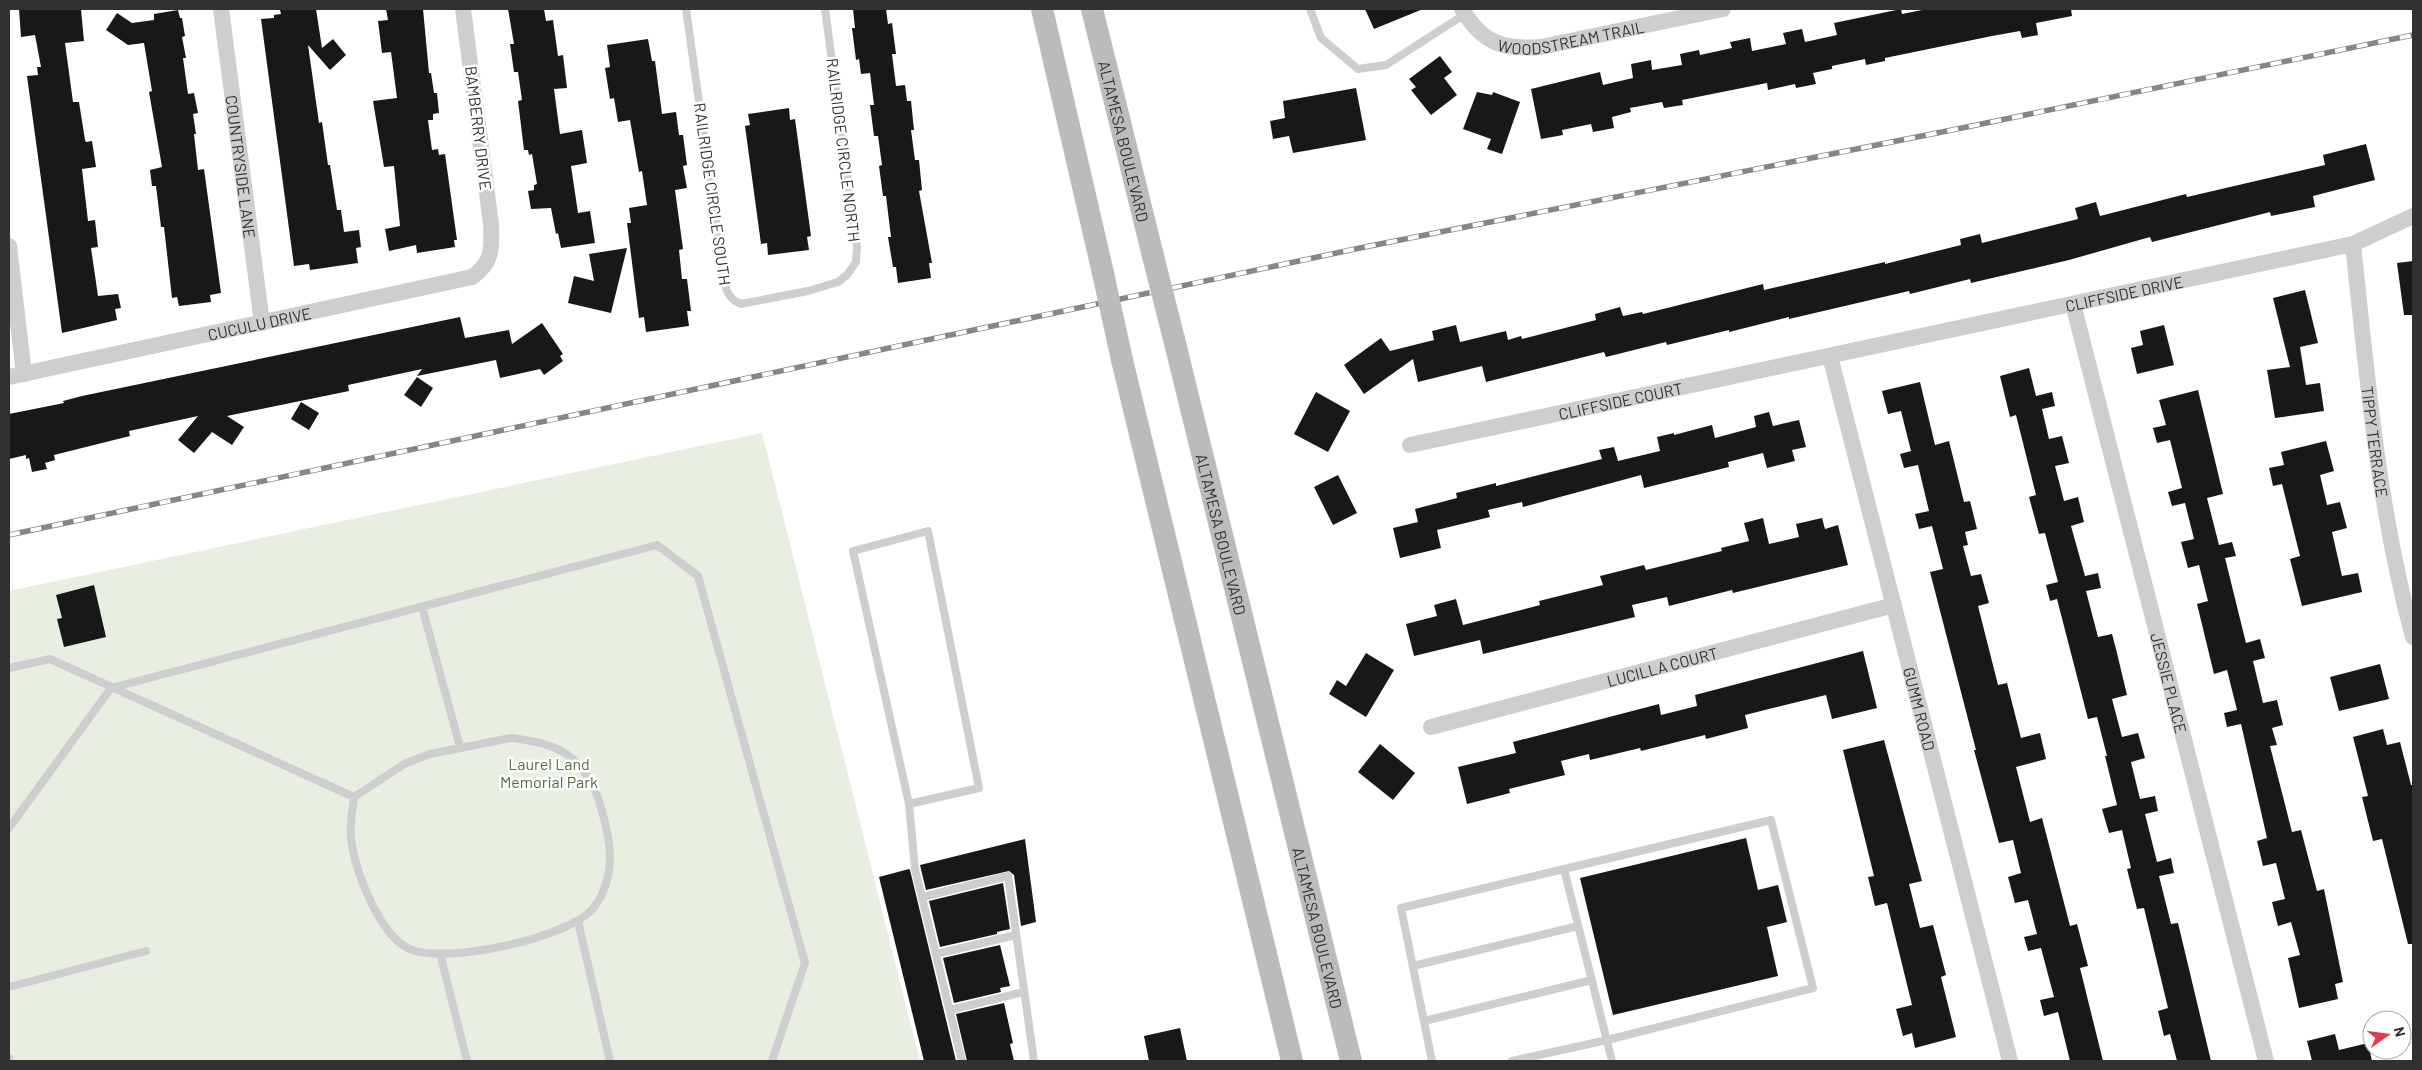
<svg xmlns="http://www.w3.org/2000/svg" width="2422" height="1070" viewBox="0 0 2422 1070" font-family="Barlow,sans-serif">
<rect width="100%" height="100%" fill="#fff"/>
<path fill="#e8eee0" d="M762,433l158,628h-911v-470z"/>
<g fill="#181818">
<path d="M19,9h62l3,32 -19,2 8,59h6l6,38 1,2 6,-1 4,26 -14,2 6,52 7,-1 3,27 -7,1 7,48 20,-2 3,14 -6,1 2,11 -55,13 -35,-257 11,-1 -1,-8h4l-6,-32 -14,2z"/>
<path d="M291,9h25l6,39 11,-9 13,16 -16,15 -22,-25 11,78 3,-1 6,43h2l7,45h4l3,22 15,-2 2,17 -5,1 2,15 -48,7 -1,-6 -15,2 -33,-247 13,-1v-3l7,-1 -1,-4z"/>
<path d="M386,9h37l6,64h2l3,20h3l2,20 -6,1v6h-5l4,30 6,-1 1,6 6,-1 12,86h-3l1,7 -38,6 -1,-8 -27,6 -4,-22 15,-3 -6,-60 -10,1 -11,-66 24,-3 -6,-46 -9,1 -4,-32 10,-1z"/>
<path d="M508,9h36l2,12 7,-1 5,36 5,-1 4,33 -13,1 6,45 22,-4 5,33 -16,3 7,47 12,-2 5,32 -34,5 -3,-15 -2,1 -5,-26 -20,1 -3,-18 6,-1v-5l3,-1 -5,-30 -3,1 -1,-5h-4l-6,-49 4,-1 -4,-28h-4l-4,-28h4z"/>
<path d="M853,9h33l2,15 4,-1 4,31h-4l4,32 9,-1 2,16h4l3,29h-3l4,30h4l3,30 -3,1 13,72h-3l2,15 -33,5 -2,-16h-3l-5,-30h3l-5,-41h-3l-4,-30 3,-1 -4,-29h-4l-4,-31h4l-4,-32 -9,1 -2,-15 -3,1 -4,-32h3z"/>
<path d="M1365,9h58l-49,20z"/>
<path d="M1901,9l1,5 25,-5h144l1,7 -36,7 2,12 -16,3 -2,-7 -28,5 -107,22v3l-19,4 -1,-6 -33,7v3l-19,4 3,11 -20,4 -1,-4 -27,6 -1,-7 -85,17 1,5 -19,3 -2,-6 -32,6 1,4 -19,5 2,11 -21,4 -2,-8 -29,6 1,5 -22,4 -10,-50 69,-17 3,13 30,-7 -2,-14 20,-4 1,10 30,-5 -2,-11 19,-4 1,5 32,-7 -2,-6 20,-4 2,13 34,-7 -3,-11 19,-4 3,13 32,-7 -3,-12z"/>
<path d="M178,10l2,8h2l3,18 -3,1 4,21h-3l5,36 6,-1 4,20 -5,1 3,20h-2l4,36 6,-1 17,124 -11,2 1,7 -32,4 -2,-9 -5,1 -8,-71h-3l-5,-41h-4l-2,-16 12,-3 -13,-75 3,-1 -8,-48 -16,2 -22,-15 11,-17 15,10 22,-3v-6z"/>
<path d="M648,39l4,22h3l7,53 14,-2 3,23h4l4,30 -4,1 4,22 -12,2 8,59 -4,1 3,29h5l4,32h-4l2,15 -43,6 -2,-15 -5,1 -12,-95h4l-2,-15 18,-3 -5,-34 -3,1 -9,-52 -12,2 -4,-24 -4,1 -5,-31 5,-1 -3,-22z"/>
<path d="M1440,56l12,16 -8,6 13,17 -26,20 -20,-25 5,-3 -7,-8z"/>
<path d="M1356,88l10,52 -73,13 -4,-17 -16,3 -3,-18 15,-3 -2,-17z"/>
<path d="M1477,92l15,3 1,-3 27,10 -18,52 -15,-5 4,-10 -28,-10z"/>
<path d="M789,108l1,12 5,-1 16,117 -4,1 2,13 -41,5 -1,-12 -6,1 -16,-118 5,-1 -2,-11z"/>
<path d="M2366,144l9,36 -62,16 2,11 -44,9 -1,-4 -118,30 -2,-5 -81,23 -98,23 -1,-4 -60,15 -1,-3 -120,28v-2l-60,15v-2l-62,15 -1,-3 -60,15 -2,-5 -118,30 -4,-16 -64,16 -5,-23 -49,35 -20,-29 37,-27 9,13 44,-11 -2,-9 24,-6 4,17 46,-11 2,9 13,-4 1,3 74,-19 -1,-6 25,-7 3,9 19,-4 1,2 120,-30 1,6 121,-28v2l76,-19 -1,-6 20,-5 2,9 96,-24 -3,-11 21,-6 4,14 86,-22 1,3 138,-32 -2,-10z"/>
<path d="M627,248l-16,65 -43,-10 6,-27 20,5 -5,-27z"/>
<path d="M2413,261v54h-9l-7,-52z"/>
<path d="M2305,290l13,53 -18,4 6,38 14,-2 4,28 -49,7 -8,-48 23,-3 -17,-69z"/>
<path d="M460,317l5,21 44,-8 3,14 30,-21 21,31 -3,2 3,5 -19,14 -4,-6 -40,9 -4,-18 -79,16 5,-7 -74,16 1,6 -122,25 17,11 -12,18 -20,-13 -18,21 -16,-13 20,-24 -69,15 1,5 -76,19 1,5 -10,3 2,6 -15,3 -3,-14 -3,1v-4l-17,4v-45l55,-11 -1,-2 19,-5z"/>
<path d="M2164,325l10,40 -37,9 -6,-26 12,-3 -3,-14z"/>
<path d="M2029,368l7,28 16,-4 3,14 -13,3 7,30 13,-3 7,27 -14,3 9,35 14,-4 6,25 -13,4 14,50 13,-3 3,15 -15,3 12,46 14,-3 4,15 11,46 -15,4 10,38 16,-4 7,25 -14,4 9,37 15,-3 3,15 -13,3 12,48 14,-4 3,15 -15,3 12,48 7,-1 33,138h-34l-7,-27 -6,2 -6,-25 10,-3 -24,-100 -7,1 -10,-40 4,-1 -9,-38 -13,3 -7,-24 15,-4 -12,-49h2l-10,-39 -9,2 -31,-120 -7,2 -4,-16 12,-3 -13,-49 -6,1 -10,-37 7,-2 -20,-80 -6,2 -10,-41z"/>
<path d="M417,377l16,11 -12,19 -17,-12z"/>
<path d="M1920,382l15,63 14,-4 15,61 6,-1 7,28 -12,3 3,13 -5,1 8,30 10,-2 8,29 -11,3 20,79 9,-2 14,55 19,-5 6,26 -30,8 14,55 12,-4 28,108 7,-2 11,42 -8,2 23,93h-33l-12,-49 -14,4 -4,-16 14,-3 -13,-49 -13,3 -4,-14 13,-3 -9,-34 -13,3 -7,-26 13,-4 -8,-33 -14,3 -25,-93h2l-46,-178 13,-3 -11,-43 -13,3 -4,-15 14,-3 -11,-46 -14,3 -4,-14 11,-3 -10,-40 -13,3 -6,-23z"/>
<path d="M2198,390l25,104 -16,4 12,47 13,-3 4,14 -11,2 21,85 14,-4 5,19 -12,3 10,42 14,-3 6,25 -11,3 5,17 -7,1 22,86 9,-2 16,61 7,-2 19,93 -8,2 3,15 -39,9 -11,-50 12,-3 -9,-33 -13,4 -6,-24 13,-3 -9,-36 -13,3 -6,-25 10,-3 -26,-114 -14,3 -3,-14 13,-3 -10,-40 -13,4 -17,-70 11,-3 -9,-36 -11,3 -7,-26 13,-3 -9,-36 -13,3 -4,-14 14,-4 -12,-48 -13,3 -4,-15 13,-3 -7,-25z"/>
<path d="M1316,392l34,19 -22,41 -34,-18z"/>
<path d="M301,402l18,11 -10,17 -18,-11z"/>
<path d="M1769,412l4,14 26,-6 7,27 -14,3 3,11 -28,7 -4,-15 -35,9 1,5 -85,21 -3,-13 -118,32 -1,-5 -34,8 2,7 -53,13 4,18 -41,10 -7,-30 25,-6 -3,-13 42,-11 -1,-5 40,-10v3l106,-27 -3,-9 15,-3 4,14 42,-10 -3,-14 17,-4v2l38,-10 3,13 41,-11 -2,-11z"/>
<path d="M2326,441l8,30 -14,4 7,30 13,-3 7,26 -15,4 10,44 16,-3 4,19 -60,14 -12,-47 10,-3 -18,-72 -9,2 -4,-18 15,-3 -3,-13z"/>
<path d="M1338,475l19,38 -24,12 -19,-38z"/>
<path d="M1763,518l6,26 30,-7 -3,-13 26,-6 3,11 13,-4 10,40 -115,28 -1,-3 -63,16 -2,-9 -35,8 3,12 -152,37 -3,-14 -66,16 -8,-32 31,-8 -3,-11 22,-6 7,26 77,-20 -1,-4 64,-16 -3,-9 44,-11 2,5 76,-19 -1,-3 28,-7 -5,-18z"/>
<path d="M94,585l12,52 -42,10 -7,-28 5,-1 -6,-23z"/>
<path d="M1863,651l14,57 -45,11 -6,-24 -81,20 3,13 -42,11 -1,-4 -64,16 -1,-3 -50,12 -1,-6 -28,7 4,14 -56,14 1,4 -43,11 -9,-37 58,-14 -3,-11 146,-38 2,11 36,-9 -2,-11z"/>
<path d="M1366,653l28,17 -28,47 -37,-23 8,-14 9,6z"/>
<path d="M2380,664l9,35 -50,12 -9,-34z"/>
<path d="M2383,729l4,16 13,-3 11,43h2v159h-5l-26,-105 -9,2 -11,-44 6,-1 -15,-59z"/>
<path d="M1884,740l38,141 -13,3 11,44 13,-3 13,50 -5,2 15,60 -41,11 -3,-15 -9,3 -7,-27 16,-4 -25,-102 -12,3 -7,-29 6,-1 -31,-126z"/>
<path d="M1380,744l35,29 -22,27 -35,-28z"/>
<path d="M1746,838l12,52 20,-5 9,37 -20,5 11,49 -165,39 -33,-137z"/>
<path d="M1025,839l11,83 -15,4 -7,-51 -5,-4 -83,19 -6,-25z"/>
<path d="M909,869l1,1 46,191h-32l-45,-184z"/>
<path d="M1003,883l7,46 -13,3v2l-57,13 -11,-46z"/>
<path d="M1000,945l10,41 -10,2 1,4 -47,11 -11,-45z"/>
<path d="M1004,1003l9,40 -3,1 4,17h-47l-11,-47z"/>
<path d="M1180,1028l7,33h-38l-5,-25z"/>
<path d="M2335,1034l4,16 29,-7 4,18h-60l-5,-20z"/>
</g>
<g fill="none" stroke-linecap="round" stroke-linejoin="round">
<g stroke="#cecece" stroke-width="8">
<path d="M686,9l35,249c3,17 1,40 20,46l67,-13 30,-9 9,-7 9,-13 1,-15 -32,-238"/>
<path d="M1310,9l11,29 37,31 28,-4 79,-51"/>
<path d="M422,607l38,140"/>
<path d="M9,668l41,-9 304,138"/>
<path d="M511,738c47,5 72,17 88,63 11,35 19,72 -4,105 -22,32 -152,59 -185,43 -29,-12 -53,-74 -58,-103 -3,-16 0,-33 2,-49l52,-34 24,-9z"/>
<path d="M909,804l70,-16 -51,-257 -75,20 56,253 6,65 47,192"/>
<path d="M9,828l102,-140 546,-143 41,31 107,387 -33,98"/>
<path d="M922,897l86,-21 26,185"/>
<path d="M578,921l32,140"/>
<path d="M440,953l27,108"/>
<path d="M936,954l80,-19"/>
<path d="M1413,966l165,-40"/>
<path d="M9,987l137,-36"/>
<path d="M950,1010l74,-18"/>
<path d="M1424,1021l168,-41"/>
<path d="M9,1058v3"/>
<path d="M1432,1061l-31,-153 163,-39 48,192"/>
<path d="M1512,1061l95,-21 206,-52 -42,-168 -207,49"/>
</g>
<g stroke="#cecece" stroke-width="16">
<path id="s1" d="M221,9l41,314"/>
<path id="s2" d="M1462,9c20,34 41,41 79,38l182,-38"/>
<path id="s3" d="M2353,244c14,132 25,264 60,393"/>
<path d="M9,246l15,128"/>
<path id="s4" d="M2073,304l193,757"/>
<path id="s5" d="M1830,356l180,705"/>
<path id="s6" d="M9,377l463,-100c21,-14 20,-30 19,-53l-28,-215"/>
<path id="s7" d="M1410,445l943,-201 60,-28"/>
<path id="s8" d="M1431,727l463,-122"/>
</g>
<g stroke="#bbb" stroke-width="22">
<path d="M1042,9l61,264"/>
<path id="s9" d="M1092,9l61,247"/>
<path id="s10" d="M1174,339l177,722"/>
<path d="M1122,360l170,701"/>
</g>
<g stroke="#868686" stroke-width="5.5">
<path id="rail" d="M9,535l1351,-287 602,-120 451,-93"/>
</g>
<use href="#rail" stroke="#fff" stroke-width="4" stroke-dasharray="11" stroke-linecap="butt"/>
<g stroke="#bbb" stroke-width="22">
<path d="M1153,256l21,83"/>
<path d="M1103,273l19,87"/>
</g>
</g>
<g text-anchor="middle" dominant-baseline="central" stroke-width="5" stroke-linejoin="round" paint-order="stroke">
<g font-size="16" fill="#313131" stroke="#fff">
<text stroke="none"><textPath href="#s2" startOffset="125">WOODSTREAM TRAIL</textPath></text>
<text transform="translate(479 128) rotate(83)">BAMBERRY DRIVE</text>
<text stroke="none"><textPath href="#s9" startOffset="136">ALTAMESA BOULEVARD</textPath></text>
<text transform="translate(844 150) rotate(83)">RAILRIDGE CIRCLE NORTH</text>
<text stroke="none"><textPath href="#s1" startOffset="159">COUNTRYSIDE LANE</textPath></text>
<text transform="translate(713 194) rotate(82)">RAILRIDGE CIRCLE SOUTH</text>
<text stroke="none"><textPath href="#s7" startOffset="730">CLIFFSIDE DRIVE</textPath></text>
<text stroke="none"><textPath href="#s6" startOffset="256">CUCULU DRIVE</textPath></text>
<text stroke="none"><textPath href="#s7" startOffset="215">CLIFFSIDE COURT</textPath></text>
<text stroke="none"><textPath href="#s3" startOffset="199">TIPPY TERRACE</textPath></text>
<text stroke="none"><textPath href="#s10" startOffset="201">ALTAMESA BOULEVARD</textPath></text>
<text stroke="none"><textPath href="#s8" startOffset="239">LUCILLA COURT</textPath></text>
<text stroke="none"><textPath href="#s4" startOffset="391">JESSIE PLACE</textPath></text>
<text stroke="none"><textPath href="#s5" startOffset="364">GUMM ROAD</textPath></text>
<text stroke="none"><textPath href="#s10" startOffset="606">ALTAMESA BOULEVARD</textPath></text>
</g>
<g font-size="16" fill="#566d3e" stroke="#fff">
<text x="549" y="763">Laurel Land<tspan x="549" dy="18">Memorial Park</tspan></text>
</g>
</g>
<rect width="2422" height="1070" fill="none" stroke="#313131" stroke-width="20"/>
<g transform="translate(2387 1035) rotate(76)"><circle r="24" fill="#ffffff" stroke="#adadad"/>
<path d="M0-4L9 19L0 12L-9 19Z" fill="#e4384c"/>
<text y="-8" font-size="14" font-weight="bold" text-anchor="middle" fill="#313131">N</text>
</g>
</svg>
